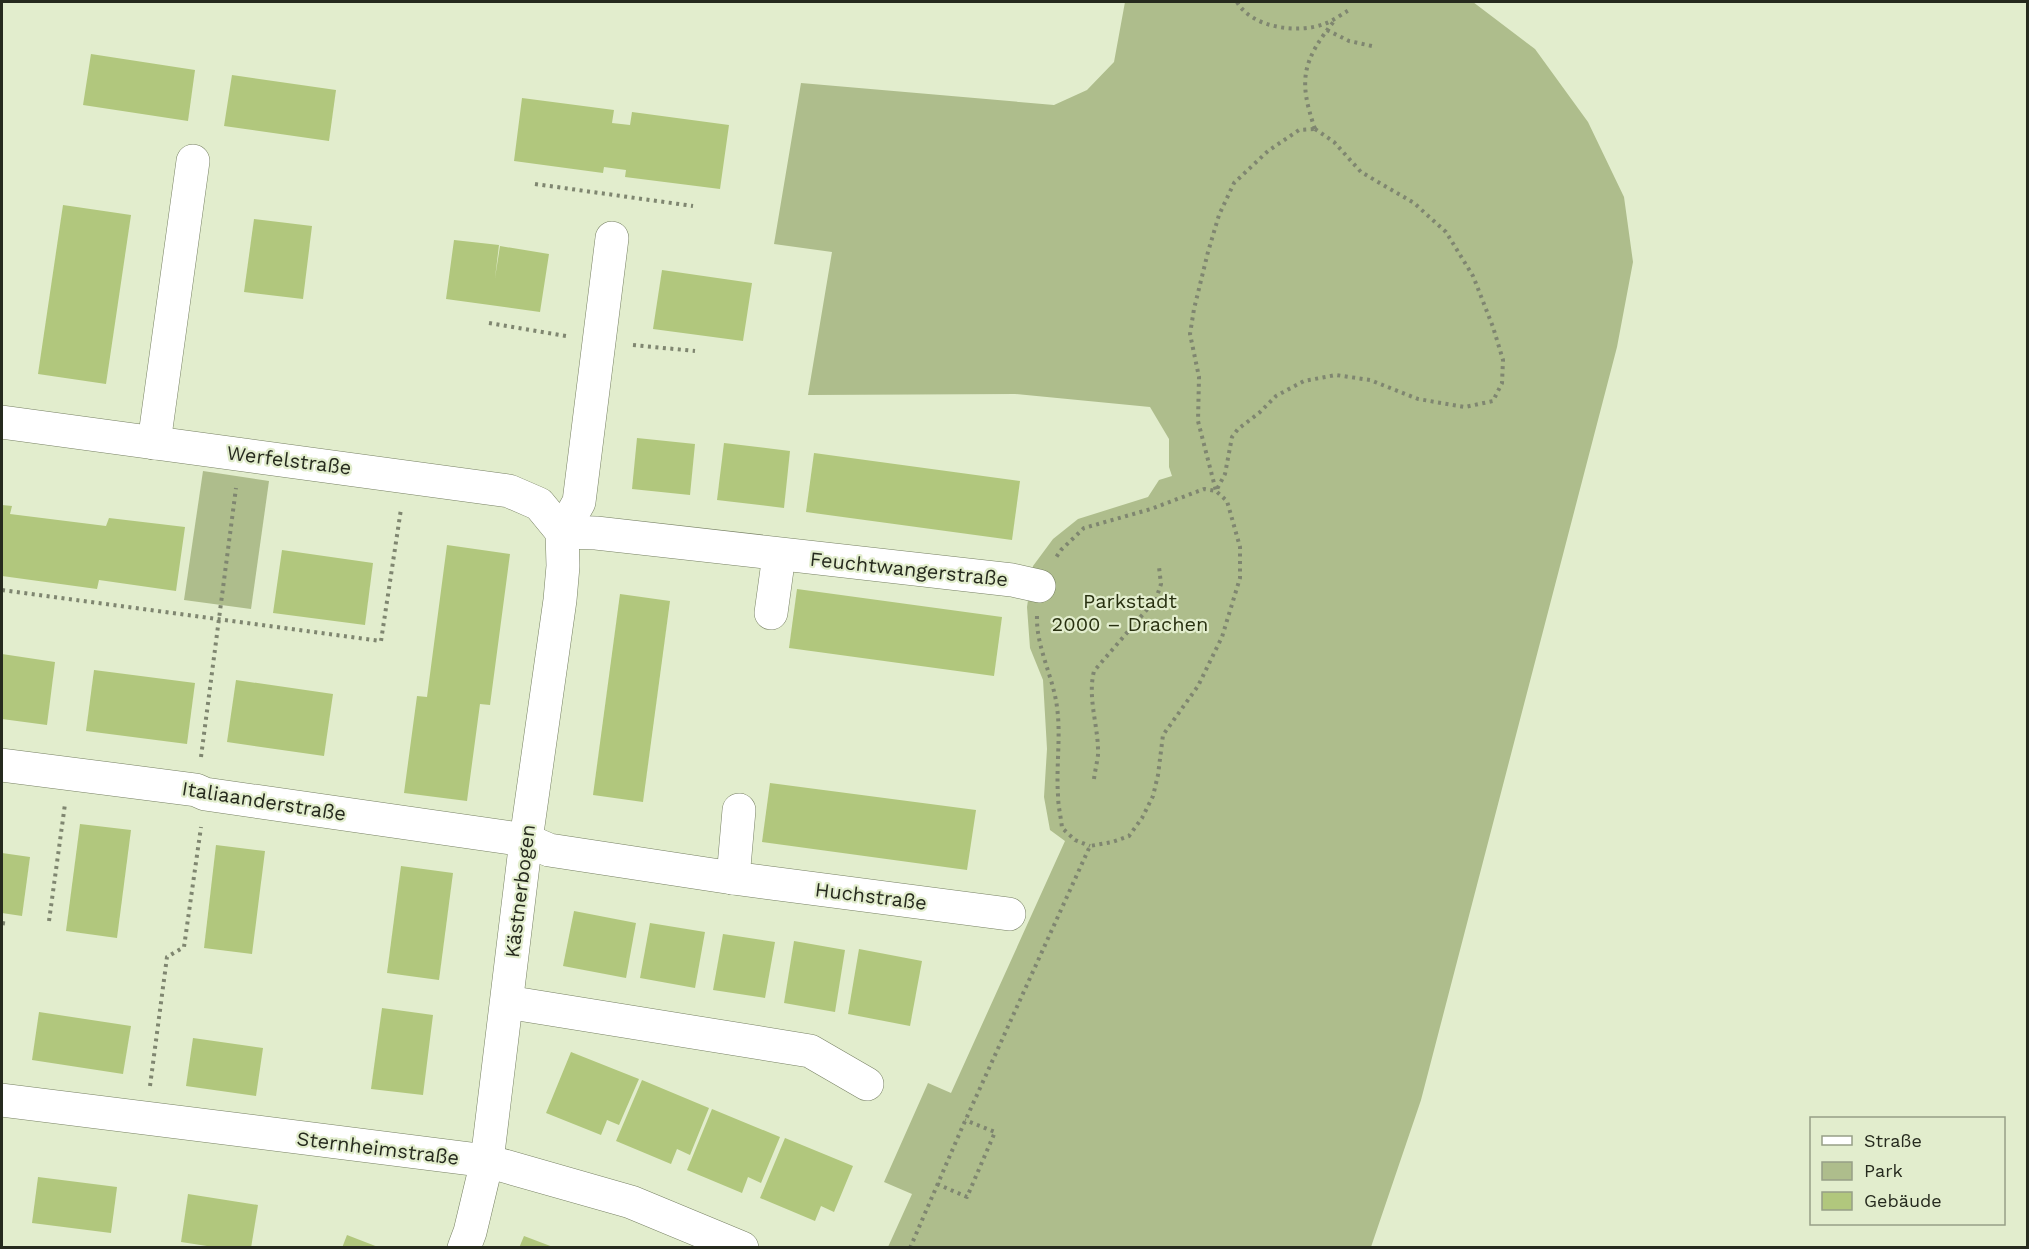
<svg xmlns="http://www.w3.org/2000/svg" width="2029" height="1249" viewBox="0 0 2029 1249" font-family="'Work Sans',sans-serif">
<rect width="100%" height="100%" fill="#e2edcd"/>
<g fill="#aebd8c">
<path d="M1125,2h348l62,47 53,73 36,75 9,65 -16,85 -196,753 -50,147h-483l24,-53 -28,-12 44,-99 23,10 114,-252 -15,-11 -6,-33 3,-48 -4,-69 -13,-32 -3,-41 6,-41 20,-27 25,-20 70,-22 11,-17 13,-4 -3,-9v-28l-19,-32 -135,-13 -207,1 24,-143 -58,-8 27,-161 253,22 33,-15 27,-28z"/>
<path d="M203,471l66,10 -18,128 -67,-9z"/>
</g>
<g fill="#b1c77d">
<path d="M91,54l104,16 -7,51 -105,-16z"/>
<path d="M232,75l104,15 -7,51 -105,-15z"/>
<path d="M522,98l92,12 -2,13 18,2 2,-13 97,13 -9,64 -95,-12 1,-7 -22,-3 -1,6 -89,-12z"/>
<path d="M63,205l68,10 -25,169 -68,-10z"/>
<path d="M254,219l58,7 -9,73 -59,-7z"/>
<path d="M454,240l45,5 -4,33 5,-32 49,8 -9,58 -94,-13z"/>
<path d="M662,270l90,13 -9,58 -90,-12z"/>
<path d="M637,438l58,6 -5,51 -58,-6z"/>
<path d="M724,443l66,8 -6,57 -67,-8z"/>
<path d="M814,453l206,28 -8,59 -206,-28z"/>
<path d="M2,505l10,1 -2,8 96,12 3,-8 76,9 -9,64 -77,-11 -2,9 -95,-13z"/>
<path d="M447,545l63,9 -20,151 -10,-1 -13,97 -63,-8 13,-97 10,1z"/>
<path d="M282,550l91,13 -8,62 -92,-12z"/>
<path d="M797,589l205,28 -8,59 -205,-28z"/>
<path d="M620,594l50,7 -27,201 -50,-7z"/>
<path d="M2,654l53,8 -8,63 -45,-6z"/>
<path d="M94,670l101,13 -8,61 -101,-13z"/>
<path d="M236,680l97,14 -9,62 -97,-14z"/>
<path d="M770,783l206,27 -9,60 -205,-28z"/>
<path d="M80,824l51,6 -14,108 -51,-7z"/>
<path d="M216,845l49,6 -13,103 -48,-6z"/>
<path d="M2,853l28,4 -8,59 -20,-3z"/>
<path d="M401,866l52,7 -14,107 -52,-7z"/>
<path d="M574,911l62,12 -10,55 -63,-12z"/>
<path d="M650,923l55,9 -10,56 -55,-10z"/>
<path d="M723,934l52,8 -10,56 -52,-8z"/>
<path d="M794,941l51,9 -10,62 -51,-9z"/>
<path d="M859,949l63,12 -12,65 -62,-12z"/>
<path d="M382,1008l51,7 -10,80 -52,-6z"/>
<path d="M39,1012l92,14 -8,48 -91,-14z"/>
<path d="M193,1038l70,10 -7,48 -70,-10z"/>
<path d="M571,1052l68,27 -20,46 -12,-5 -6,15 -55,-22z"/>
<path d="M642,1080l67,28 -19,47 -13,-6 -6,15 -55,-23z"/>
<path d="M712,1109l68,28 -19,46 -13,-6 -6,16 -55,-23z"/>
<path d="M785,1138l68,28 -19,46 -13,-6 -6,15 -55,-23z"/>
<path d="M38,1177l79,10 -6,46 -79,-10z"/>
<path d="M188,1194l70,11 -7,43h-31l-39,-6z"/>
<path d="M347,1235l31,12v1h-36z"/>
<path d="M524,1236l29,11v1h-34z"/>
</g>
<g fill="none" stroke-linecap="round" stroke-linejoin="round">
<g stroke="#778063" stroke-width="34">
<g id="minor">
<path d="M2,422l507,69 30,13 23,28"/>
<path d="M154,443l39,-282"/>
<path d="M562,532l34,1 416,47 27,6"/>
<path d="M562,532l17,-30 33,-264"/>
<path d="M771,613l8,-58"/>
<path d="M2,765l194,25 9,4 321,46 23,10 184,28 276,36"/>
<path d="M733,878l6,-68"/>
<path d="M507,1002l303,49 57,33"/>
<path d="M2,1100l485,61 144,41 111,46"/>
<path d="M464,1248l6,-16 17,-71 39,-321 34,-240 3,-34 -1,-34"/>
</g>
</g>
<g stroke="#7f8670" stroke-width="4" stroke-dasharray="3 4.5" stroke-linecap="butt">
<path d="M1237,2c15,26 61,32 87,22 9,-3 18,-10 25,-14"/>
<path d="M1327,30l22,11 23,5"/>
<path d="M1315,129l19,13 27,30 53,31 32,29 27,44 20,51 10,33 -1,23 -9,18 -28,6 -47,-8 -48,-19 -34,-5 -32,6 -28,15 -17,17 -21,16 -6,8 -7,37 -9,17 -18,-70 1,-44 -9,-43 4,-25 14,-57 11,-37 15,-32 34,-32 31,-21z"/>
<path d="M1315,129c-17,-49 -13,-68 20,-109"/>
<path d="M535,184l158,22"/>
<path d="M489,323l77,13"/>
<path d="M633,345l62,6"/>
<path d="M2,590l379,51 20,-132"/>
<path d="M1037,616c-1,31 16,60 20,91 4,29 -1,59 1,88 0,11 3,22 4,33l13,12 15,6"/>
<path d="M201,757l35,-269"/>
<path d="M1094,779c1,-8 3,-16 4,-24 1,-28 -11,-56 -4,-84l62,-72 5,-15 -2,-17"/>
<path d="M49,921l16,-117"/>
<path d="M2,923l7,1"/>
<path d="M150,1086l17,-129 17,-10 17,-120"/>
<path d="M937,1184l30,13 28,-65 -30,-12"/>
<path d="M910,1248l51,-118 129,-284 22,-4 17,-6 13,-18 11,-22 5,-21 5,-40 35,-49 24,-49 18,-59v-31l-13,-46 -11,-10 -12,-2 -53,20 -67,19 -23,22 -6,9"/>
</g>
<use href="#minor" stroke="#fff" stroke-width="33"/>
</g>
<g text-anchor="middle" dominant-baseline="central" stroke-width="4.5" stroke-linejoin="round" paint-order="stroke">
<g font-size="20" fill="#262a1e" stroke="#e2edcd">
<text transform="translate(289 460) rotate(7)">Werfelstraße</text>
<text transform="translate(909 569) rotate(6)">Feuchtwangerstraße</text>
<text transform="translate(264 801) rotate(9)">Italiaanderstraße</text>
<text transform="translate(520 891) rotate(-83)">Kästnerbogen</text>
<text transform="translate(871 896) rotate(7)">Huchstraße</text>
<text transform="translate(378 1148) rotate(7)">Sternheimstraße</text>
</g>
<g font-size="20" fill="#283010" stroke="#e2edcd">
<text x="1130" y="601">Parkstadt<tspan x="1130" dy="23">2000 – Drachen</tspan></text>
</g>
</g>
<rect width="2029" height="1249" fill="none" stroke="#262a1e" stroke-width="6"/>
<rect x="1810" y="1117" width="195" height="108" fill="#e2edcd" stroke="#979f87" stroke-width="1.5"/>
<rect x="1822" y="1136" width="30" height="9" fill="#ffffff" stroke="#979f87" stroke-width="1.5"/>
<text x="1864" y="1147" font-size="18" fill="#262a1e">Straße</text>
<rect x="1822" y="1162" width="30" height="18" fill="#aebd8c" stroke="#979f87" stroke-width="1.5"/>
<text x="1864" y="1177" font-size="18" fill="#262a1e">Park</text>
<rect x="1822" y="1192" width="30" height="18" fill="#b1c77d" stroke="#979f87" stroke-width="1.5"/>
<text x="1864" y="1207" font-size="18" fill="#262a1e">Gebäude</text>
</svg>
